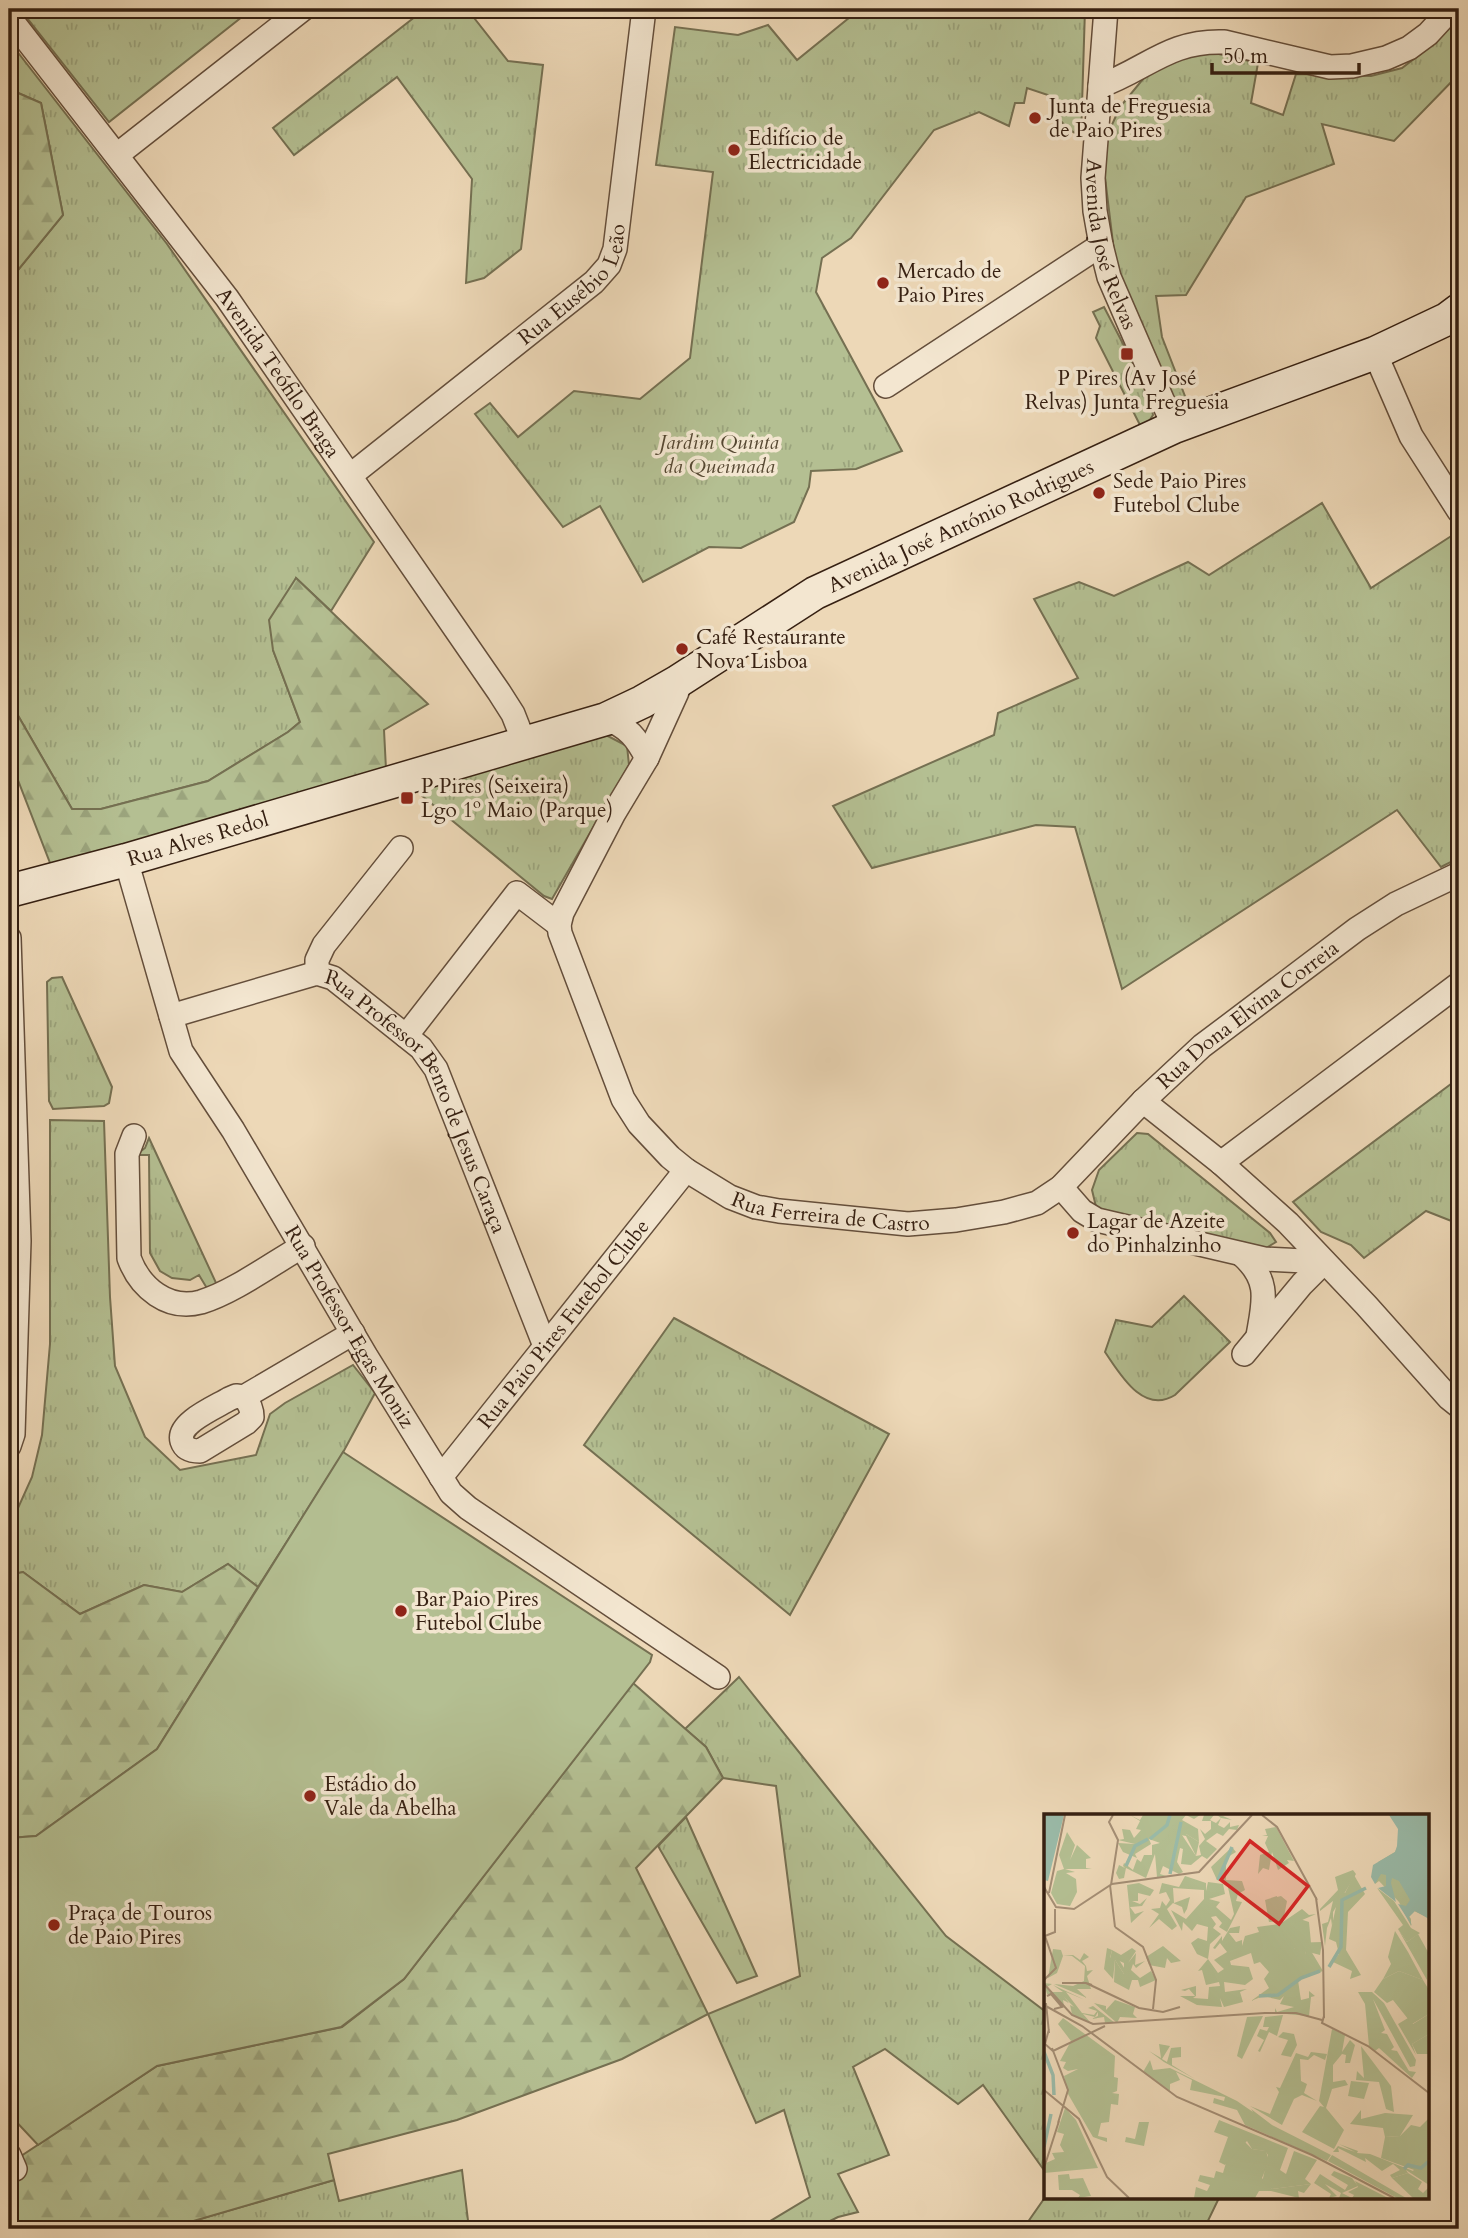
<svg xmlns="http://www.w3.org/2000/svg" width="1468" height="2238" viewBox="0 0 1468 2238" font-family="Cardo,serif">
<defs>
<pattern id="grass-tufts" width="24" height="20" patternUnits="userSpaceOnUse" patternTransform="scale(1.75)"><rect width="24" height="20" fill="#b4bf92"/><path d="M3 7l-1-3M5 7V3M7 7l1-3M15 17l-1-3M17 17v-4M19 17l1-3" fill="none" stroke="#9ba47d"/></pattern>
<pattern id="forest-firs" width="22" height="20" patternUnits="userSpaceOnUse" patternTransform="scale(1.75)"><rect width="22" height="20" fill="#b4bf92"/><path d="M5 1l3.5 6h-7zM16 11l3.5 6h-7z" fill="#9ba47d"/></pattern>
</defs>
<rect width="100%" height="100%" fill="#edd8b7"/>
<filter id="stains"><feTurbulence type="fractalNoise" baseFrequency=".00286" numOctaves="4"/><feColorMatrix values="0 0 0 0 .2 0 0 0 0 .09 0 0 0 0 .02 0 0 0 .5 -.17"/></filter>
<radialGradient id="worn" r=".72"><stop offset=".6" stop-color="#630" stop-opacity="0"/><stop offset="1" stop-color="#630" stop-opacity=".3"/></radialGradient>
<g fill="url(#grass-tufts)" stroke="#757052" stroke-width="2">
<path d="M20,9h232l-143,113z"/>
<path d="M425,9h42l41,52 35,4 -22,184 -37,29 -18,5 6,-104 -75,-102 -103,78 -21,-27z"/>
<path d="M860,9h225l-4,128c-20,-12 -25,-19 -33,-42l-21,-7 -3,15h-9l-6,23 -30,-14 -45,18 -83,108 -29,20 -6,34 86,159 -46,18 -45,2 -2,16 -15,35 -53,26 -32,-1 -66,35 -43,-76 -37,21 -88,-113 15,-11 28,34 56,-46 66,8 50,-41 23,-186 -57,-7 19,-138 63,8 30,-10 29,35z"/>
<path d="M1459,11v63l-65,67 -72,-17 12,40 -88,33 -60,98 -30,1 6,41 28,72 -24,-11 -37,-91 -15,-56 -11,-90 7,-32 10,-22 23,-28 29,-18 38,-9 48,11 -7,40 32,12 13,-41 75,2 31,-8 34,-26z"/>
<path d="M9,41l158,203 207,298 -43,69 -35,-33 -23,72 27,72 -12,10 -80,49 -107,28h-29l-63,-109v-419l54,-66 -22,-112 -32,-14z"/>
<path d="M1104,307l45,87 4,21 -10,16 -47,-93 4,-12 -7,-14z"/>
<path d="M1322,503l49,85 88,-57v327l-18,9 -44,-57 -275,179 -47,-162 -39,-2 -164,43 -39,-62 161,-71 4,-22 80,-35 -44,-79 45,-17 35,14 74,-34 21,13z"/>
<path d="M604,734l23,12 2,19 -77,134 -8,-3 -123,-101 3,-8z"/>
<path d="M62,977l50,110 -3,16 -5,3 -51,3 -4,-8 -2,-119 5,-4z"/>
<path d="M1459,1078v146l-33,-13 -62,47 -13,-13 -30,-13 -28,-30z"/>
<path d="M50,1120l54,1 6,176 5,69 30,71 35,33 76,-15 14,-41 15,-11 68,-38 22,28 -35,65 -82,129 -30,-23 -46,28 -38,-7 -64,29 -57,-42 -14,3v-47l23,-51 10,-42 8,-91z"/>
<path d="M1137,1133l11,1 122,99 6,9 -13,8 -165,-35 -6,-25 7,-20z"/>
<path d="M149,1138l68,147 -9,5 -9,-15 -9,5 -18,-2 -12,-7 -10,-18 -1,-98h-13l9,-7z"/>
<path d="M1184,1296l46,46 -55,53c-32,20 -55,-21 -70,-43l11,-32 36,7z"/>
<path d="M674,1318l215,116 -99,181 -206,-170z"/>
<path d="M739,1677l207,259 100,76v161l-63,-88 -25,19 -73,-55 -32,18 36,88 -51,19 20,38 -20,5 -24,12h-57l53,-32 -26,-87 -28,13 -48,-109 92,-38 -24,-190 -53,-8 -17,-31 -21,-18z"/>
<path d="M686,1817l71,159 -20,7 -79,-137z"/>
<path d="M462,2170l7,59h-303l168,-49 5,21z"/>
<path d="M1046,2196v2h173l-15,31h-181z"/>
</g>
<g fill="url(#forest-firs)" stroke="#757052" stroke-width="2">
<path d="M9,89l32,14 22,112 -54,66z"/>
<path d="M296,578l132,126 -44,26 2,39 -334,99 -43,-111v-57l63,109h29l107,-28 80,-49 12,-10 -27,-72 -4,-30z"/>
<path d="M228,1564l30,23 -101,162 -121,87 -27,2v-263l14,-3 57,42 64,-29 38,7z"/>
<path d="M633,1683l73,64 17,31 -87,90 72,146 -86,45 -165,61 -129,34 6,26 -168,49h-147l-10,-38v-27l148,-98 185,-39 62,-48z"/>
</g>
<path fill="#b4bf92" stroke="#757052" stroke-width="2" d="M343,1452l309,203 -2,7 -246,317 -63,48 -184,39 -119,79 -29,-31v-276l27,-2 121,-87z"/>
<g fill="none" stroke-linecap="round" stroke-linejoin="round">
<g stroke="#644e3b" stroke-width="26">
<g id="street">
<path id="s1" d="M1106,9l-13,169 2,33 6,34 8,32 65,150"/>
<path id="s2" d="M9,17l218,281 272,394 14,22 11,28"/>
<path d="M1100,86c47,-17 69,-46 124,-44l106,25 22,-1 34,-8 23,-10 19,-14 23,-25"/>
<path d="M117,155l186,-146"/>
<path d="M1375,353l36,83 48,75"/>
<path d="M886,386l215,-141"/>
<path id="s3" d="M351,475l243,-193 15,-17 6,-16 29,-240"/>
<path id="s4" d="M677,682v10l-30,66 -33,55 -52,100 -3,12 1,8 63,166 16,25 31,33 16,13 44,27 26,10 23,4 129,13 48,-4 48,-8 33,-9 24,-16 82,-86 59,-55 155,-117 39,-25 63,-30"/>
<path d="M606,719c22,7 31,20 41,39"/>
<path id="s5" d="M126,860l55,191 52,79 133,226 85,137 17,15 250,169"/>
<path d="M9,938l10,303 -6,193 -4,12"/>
<path d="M317,973v-13l7,-15 77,-97"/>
<path id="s6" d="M171,1016l146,-43 16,5 88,70 15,21 109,277"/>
<path d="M406,1036l111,-143 42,32"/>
<path d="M1143,1101l78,62 67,60 78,82 83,93 10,8"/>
<path d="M134,1136l-7,18 2,104c11,30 39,53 72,44 33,-10 72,-39 102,-56"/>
<path d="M1221,1163l238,-179"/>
<path d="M1061,1187l21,24 15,9 167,39 60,3"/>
<path d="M1241,1254c30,26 23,47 17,82"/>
<path d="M1244,1354l58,-70 22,-22"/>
<path d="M244,1397c6,7 8,12 8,20l-6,6 -46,28c-8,0 -15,-1 -18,-10 -5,-18 34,-34 47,-42l7,-3 8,1 109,-64"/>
<path id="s7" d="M441,1477l245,-307"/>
<path d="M9,2155l6,14"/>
</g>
</g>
<g stroke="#362012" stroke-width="35">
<g id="secondary">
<path id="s8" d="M9,891l117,-31 480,-141 36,-17 35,-20 138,-89 359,-166 201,-74 72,-34 12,-9"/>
</g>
</g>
<use href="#street" stroke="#f3e6d0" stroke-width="23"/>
<use href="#secondary" stroke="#f3e6d0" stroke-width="32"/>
</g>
<g fill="#8f2418" stroke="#f3e6d0" stroke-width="2.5">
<circle cx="1035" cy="118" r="7"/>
<circle cx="734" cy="150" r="7"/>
<circle cx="883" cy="283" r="7"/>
<rect x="1120" y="347" width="14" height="14" rx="3.5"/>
<circle cx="1099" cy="493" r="7"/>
<circle cx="682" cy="649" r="7"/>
<rect x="400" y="791" width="14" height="14" rx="3.5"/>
<circle cx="1073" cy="1233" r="7"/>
<circle cx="401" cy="1611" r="7"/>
<circle cx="310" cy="1796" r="7"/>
<circle cx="54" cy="1925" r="7"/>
</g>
<g text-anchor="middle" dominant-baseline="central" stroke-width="7" stroke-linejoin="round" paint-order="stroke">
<g font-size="21" fill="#362012" stroke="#f3e6d0" text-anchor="start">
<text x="1049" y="106">Junta de Freguesia<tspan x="1049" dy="24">de Paio Pires</tspan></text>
<text x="748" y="138">Edifício de<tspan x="748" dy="24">Electricidade</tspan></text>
<text x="897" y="271">Mercado de<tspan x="897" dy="24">Paio Pires</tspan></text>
<text x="1127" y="378" text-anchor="middle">P Pires (Av José<tspan x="1127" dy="24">Relvas) Junta Freguesia</tspan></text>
<text x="1113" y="481">Sede Paio Pires<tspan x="1113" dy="24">Futebol Clube</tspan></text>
<text x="696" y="637">Café Restaurante<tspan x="696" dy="24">Nova Lisboa</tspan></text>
<text x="421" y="786">P Pires (Seixeira)<tspan x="421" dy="24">Lgo 1º Maio (Parque)</tspan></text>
<text x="1087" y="1221">Lagar de Azeite<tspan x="1087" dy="24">do Pinhalzinho</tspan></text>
<text x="415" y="1599">Bar Paio Pires<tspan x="415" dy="24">Futebol Clube</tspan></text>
<text x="324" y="1784">Estádio do<tspan x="324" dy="24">Vale da Abelha</tspan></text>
<text x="68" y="1913">Praça de Touros<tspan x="68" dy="24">de Paio Pires</tspan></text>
</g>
<g font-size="21" fill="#362012" stroke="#f3e6d0">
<text stroke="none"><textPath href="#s1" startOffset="238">Avenida José Relvas</textPath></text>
<text stroke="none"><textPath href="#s3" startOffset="296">Rua Eusébio Leão</textPath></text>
<text stroke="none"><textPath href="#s2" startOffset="446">Avenida Teófilo Braga</textPath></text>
<text stroke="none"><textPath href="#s8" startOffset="1026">Avenida José António Rodrigues</textPath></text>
<text stroke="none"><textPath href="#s8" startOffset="196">Rua Alves Redol</textPath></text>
<text stroke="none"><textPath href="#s4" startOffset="1200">Rua Dona Elvina Correia</textPath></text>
<text stroke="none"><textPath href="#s6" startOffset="322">Rua Professor Bento de Jesus Caraça</textPath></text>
<text stroke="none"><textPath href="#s4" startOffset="707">Rua Ferreira de Castro</textPath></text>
<text stroke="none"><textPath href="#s7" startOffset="196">Rua Paio Pires Futebol Clube</textPath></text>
<text stroke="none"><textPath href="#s5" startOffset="522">Rua Professor Egas Moniz</textPath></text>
</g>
<g font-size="21" font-style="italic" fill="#564832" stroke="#f3e6d0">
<text x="719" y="442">Jardim Quinta<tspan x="719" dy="24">da Queimada</tspan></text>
</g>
</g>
<g transform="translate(1044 1814)">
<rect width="385" height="385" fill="#edd8b7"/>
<path d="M86,1l10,5 3,-5h57l-6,4 -8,-4 -4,5 16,9 1,13 -13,-8 -4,1 14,21 5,-1 -2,-9 6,-7 -5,-10 5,5 6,-5v-8h-9l2,-6h10l-4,5 6,3 5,-5 -4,-3 6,1 9,4 -11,-2 -3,7 6,3 6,-6v5l9,-2 -2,5 -8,-1 -6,7 -6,-3 -11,8 11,8 -10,10 -5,-3 -11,9 -10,-1 2,-15 -3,-1 -3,14 6,10 -4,2 -16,-8 -3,8 6,2 -9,1 -2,-23 -9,24 -20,-10 -2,10 -5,1 -3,-6 3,-8 6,3 -2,-2 1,-3 9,7 4,-11 4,3 3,-7h8v-10l8,-2 -11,-4 2,5 -16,10 2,4 -14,-6 -5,-9 17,1 -17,-4 6,-1 -2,-10 8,1 4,8 7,-8 -5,-1 4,-8zM232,13l18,34 -7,-1 2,3 -11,7 -6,-18 -3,18 -6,-2 -5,6 2,-19 9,-3 -4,-9 3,-7h-6l5,-1 -2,-6zM23,18l8,13 -5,15 7,-15 14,13 -5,1v9l6,1h-27l10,3 -9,1 10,6 1,13 -7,14 -13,-2 -6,-11 6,-22 7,-2 -5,-14zM188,33l4,5 -10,6v22l16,1 3,9 -7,4 -2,7 6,1 -15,30 -8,-5 3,-4 -6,-7 -5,1 5,7 -3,4 8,6 -11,10 -2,15 10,14 6,-4 -10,-9 13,-8 -7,-9 -5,6 -2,-1 9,-12v5l8,-13 10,-2 -1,7h-10l7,9 6,-2v6l3,-10 14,-4 -2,-5 23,-3 15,25 -9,3 11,-1 9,7 -1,-7h6l12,20 -25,9 2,14 -10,5 4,8 -14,-3 4,-8 -4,4 -17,-4 -12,5 18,-13 -5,-9 5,-7 -9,-10 -6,2 -3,-11 -21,8 1,4 18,2 4,12 -8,6 -21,-3 1,10 22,-3 -7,3 3,10 -19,5 -4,-9 2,9 -25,-2 -17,-9h15l-6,-7 -4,2 -4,-1 15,-4v10l-3,2 15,1 1,-12 11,-1 -1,-4 -13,3 -4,-15 -4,1 10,-12 -11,-5 -6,-11 7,-5 9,3 1,-14 -11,-3 -5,7 -9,-9 -1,9 -11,-21 15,9 18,-20v-9l-31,-2 1,15 16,-6 -3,12 -3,5 -2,-7 -9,-4 -6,6 10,17 -5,4 -13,-11 -10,9 10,-14 -8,-5 9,-1 2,-7 4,5 4,-6 -4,-8 -7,2 3,-11 17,4 6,-11 21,7v8l2,-9 15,2 2,10 -16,5 11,3 -4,5 15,13 3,-6 -7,-31 -10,-3 -6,-13zM309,56l3,4 -23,38v10l-1,4 -1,-8 -4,10 -2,18 -3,-22 6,-2 5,-21 -13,10v-2l18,-19 -3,-13zM95,69l15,7 -4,6 -12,-3v8h-6l8,3 7,-6 -5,8 -12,1 5,7 9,-3 -13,12 -4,-38zM256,105l9,3 2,21h-21l2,-19zM354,115l9,13 11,-8 10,18 -1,28zM351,117l13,21 15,28 -24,-9 -16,8 8,-15 -3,-7zM119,132l18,15 -10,2 -4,-5 -2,10 -16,-3 -3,-8zM88,134l4,3 -8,12 8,-10 -1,12 10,-4 -9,7 -3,-4 -2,6 9,8 11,-7 5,9 -16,7 -2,-7h-6l-3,10 -15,-8 1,-22 9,14v-11l-9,-4h-5l2,-9 9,5zM9,135l8,1 2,6 10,-1 7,5 4,-7 5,4 -7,4 4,5 1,5 6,-1 -6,6 4,13h-14l10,9 -33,-14 19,2 11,-5 1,-15 -13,-10h-9l-6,17 -9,5zM0,169l8,1 -5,3 5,5h11l-10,-7 32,15 -19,-8 16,21 12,2 3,-4 -9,-3 5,-2 22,17h-10l-1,-6 -13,2 7,-3v-4l-3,5 -12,-3 8,9 -13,-5 -6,-4 -2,-9 4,2 -10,-10 5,6 -6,-3 1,6 -11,-12h-6zM71,186l20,7 -2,7 4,4 -17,-1 -3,6 -23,-20 12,3v4zM385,200v20l-17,10 4,11 -18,-31 10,-6 5,6zM239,201l-6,21 -8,-4 -9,20 -2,-1 6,-11 -7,-4 3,-7 7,2 2,-4h-6l2,-10zM219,202l-21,43 -5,-3 10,-39zM288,215l13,6 -3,17 8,-12 5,5 -5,18h-5l1,-8 -4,-1 -9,11v17l12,-2 3,5 -16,4 -6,19 18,22 -10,19 -32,-17 18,-26 4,1 -5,-6zM115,230l11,2 -8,13 5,3 4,-14 10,-1v10l-9,1v7l23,14 -31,-17 -15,-11 12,7zM317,232l30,40 3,26 -8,-3 -7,-27 -23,-2 1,-9 7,7zM267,238l16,2 -2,6 -11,-5 -6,5 -8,-1 1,22 6,3 -3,9 13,8 -15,-6 -8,4 -12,26 -32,-19 20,8 9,-22 -3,-5 4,1 16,-35 12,4zM106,246l3,10 17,-2 67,33 16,11 -2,-3 21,16 59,30 -4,6 -82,-36 -8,-15 -24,-7 1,-5 10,3 1,-4 -35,-7 2,-10 -16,-8 4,8 -10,4v7l-27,-19zM307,267l18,2 -5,16 -16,-3zM317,296v9l24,-6 28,2 -13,21 -15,1 -2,-9 -33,-4zM199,326l9,9 14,2 3,10 -7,17 10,11 39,-5 -7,9 -6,-2 1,7 -28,-7h-12l-4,7h-61l2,-11 11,4 3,-6 -12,-4 2,-6 14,3 2,-7 7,2 5,-17zM295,330l19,7 -1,2 13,1 43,17 16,-21v35l-23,-15 2,3 -16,5 -2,-3 10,-5 -7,-6 -11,7 -17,-13 1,4 -28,-14 1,4h-6l5,-6 17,6zM288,341l74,43h-9l-69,-37zM290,357l18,7 6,8 -16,7 10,5h-13l2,-5 -16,-9 12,12 -8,2 2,-4 -17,-11 6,-9 25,16 3,-5 -17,-10z" fill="#b4bf92"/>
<path d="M125,6l-1,6 7,-1 1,8 10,1 13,8 -3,14 -10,-20 -11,-2 -3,-7 -4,11 6,10 -7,3 -4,-5 -5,8 -3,-7 13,-10 2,-10 -12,5zM333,74l17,13 17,27 9,5 -13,9 -9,-13 5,-4zM237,82l6,5 -4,21 19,-13 7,6 7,-1 -23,10 2,12 -5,7 32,-1 -2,13 -15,-4 2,7h-9l-1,-7 -1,3 -8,7 -3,-3 -6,4 -4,-4 21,-6h-18l-23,11 13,-16 2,6 13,-5 12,1 -6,-5 -12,-21v-26zM63,134l5,2 -2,8 6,-3 10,16 -2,3 -9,-14 -2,19 -9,-10zM355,157l24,9 6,10v24l-17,10 -19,-24 -6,3 -13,-11 9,-13zM265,177l6,5 -4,1 -2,19 -34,-3v-5l2,4 17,-5 -9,-5 10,-8h5l1,6 8,-2zM314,178h14l12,11 32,57 -1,6 -5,1 -37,-68 12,31 -4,3 6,1 7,13 -3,3 6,1 12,20 7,1 -4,6 -33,-30 -4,3 -6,-5 -4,-42zM19,204l52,38 -1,21 4,1 -1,13 -5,2 7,1 -1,11 -7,-1 -2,18 -8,1 -3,13 9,2v4l-14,-5 -25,-43 -4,-18 14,-7 -10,2 -5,-3 3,-6 -6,-1 11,-20 -13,-17zM239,218l11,2 3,11 -6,12 -10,-2 7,-15 -10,-3zM385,220v20h-12l-5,-10zM21,294l11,12 22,48 -54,5 2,-10 9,-4 -3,-6 12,-1 -4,-7 4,-11 -7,-2zM385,304v32l-12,21 -36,-13 4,-21 15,-1 11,-11 9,2zM175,306l69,28 -8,22 6,4 8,-23 23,9 -12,19 6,5 -39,5 -10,-6 6,-28 -3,-4 -13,-2 -5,-8 -22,24 -6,-3 9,-25 -14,-5zM95,308h10l-5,24 -19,-4 1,-5 9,2zM364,359l14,9 -4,7 5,4 6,-6v11h-16l-21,-20zM25,360l1,5 13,-1 8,18 -13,2 2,-3 -8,-5h-13l-1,-15zM311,367l33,17h-36l2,-3 -6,-3 10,-5z" fill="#b4bf92"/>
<path d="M368,1l17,103 -15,-7 -5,5 2,3v7l-12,-24 -20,-21 -4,3 3,-22 17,-10zM310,61l11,19 -17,18 -2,38 15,25 -11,4 2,-8 -19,-9 6,-8 -3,-12 -7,-3 10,-46h6z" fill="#b4bf92"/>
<path d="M233,82l1,25 -9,1 -4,-22z" fill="#b4bf92"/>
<path d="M0,1h20l-16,66 -4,-1zM345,1h40v104l-14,-8 -6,6 3,9 -14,-22 8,2 4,-6 -11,-19 -7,-3 -1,5 5,19 -18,-14 8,-2v-11l-5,-1 -6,10 -4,-7 2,-12 22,-13 2,-6 1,-17z" fill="#9abba9"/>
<path fill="none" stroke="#9abba9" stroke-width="3.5" d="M106,25l17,-14 3,-10M82,52l9,-20 13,-7M126,60l11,-52M174,66l14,-33M285,153l12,-20 1,-47 24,-12M215,182l19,-1 23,-17 19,-7M0,238l9,23 1,20M0,333l7,-33M360,355l4,-4 13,3 8,-7"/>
<path fill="none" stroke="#a48e75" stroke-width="2" d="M218,1l15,12 40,73M66,71l5,42M67,71l7,-45 -9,-18 4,-7M0,73l12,20 18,2 38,-25 87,-12 53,-57M5,79l16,-78M272,84l7,52 1,68M71,113l28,20 13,33 -3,29M1,122l10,-4v-23M0,166l12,-12 -11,-32M18,169h24M0,170l28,31 21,9 172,-11h31l26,7M48,171l-6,-2 53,25 24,4 17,-5M3,182l4,-2 11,13 -8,2M2,189l3,30M0,191l38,21 95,71 135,58 82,43M280,202l-2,7 46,23 61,47M5,215l-4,15 8,7 52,-25M8,234l16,42 -10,33M0,276l35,29 28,58 22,21M0,354l15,-47"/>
<path fill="#d62828" fill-opacity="0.15" stroke="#d62828" stroke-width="3.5" d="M206,27l58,45 -29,38 -58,-44z"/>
<rect width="385" height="385" fill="none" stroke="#362012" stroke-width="3.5"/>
</g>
<rect width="1468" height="2238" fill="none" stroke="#edd8b7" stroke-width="35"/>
<rect x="10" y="10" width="1447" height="2217" fill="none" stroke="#362012" stroke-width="3.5"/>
<rect x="18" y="18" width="1433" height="2203" fill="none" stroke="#362012" stroke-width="2"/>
<path d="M1212 63v10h147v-10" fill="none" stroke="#362012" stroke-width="3.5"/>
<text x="1223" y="63" font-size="21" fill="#362012" stroke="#f3e6d0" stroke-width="5" paint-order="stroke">50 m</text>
<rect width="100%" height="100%" filter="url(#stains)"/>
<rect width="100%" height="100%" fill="url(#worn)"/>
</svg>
